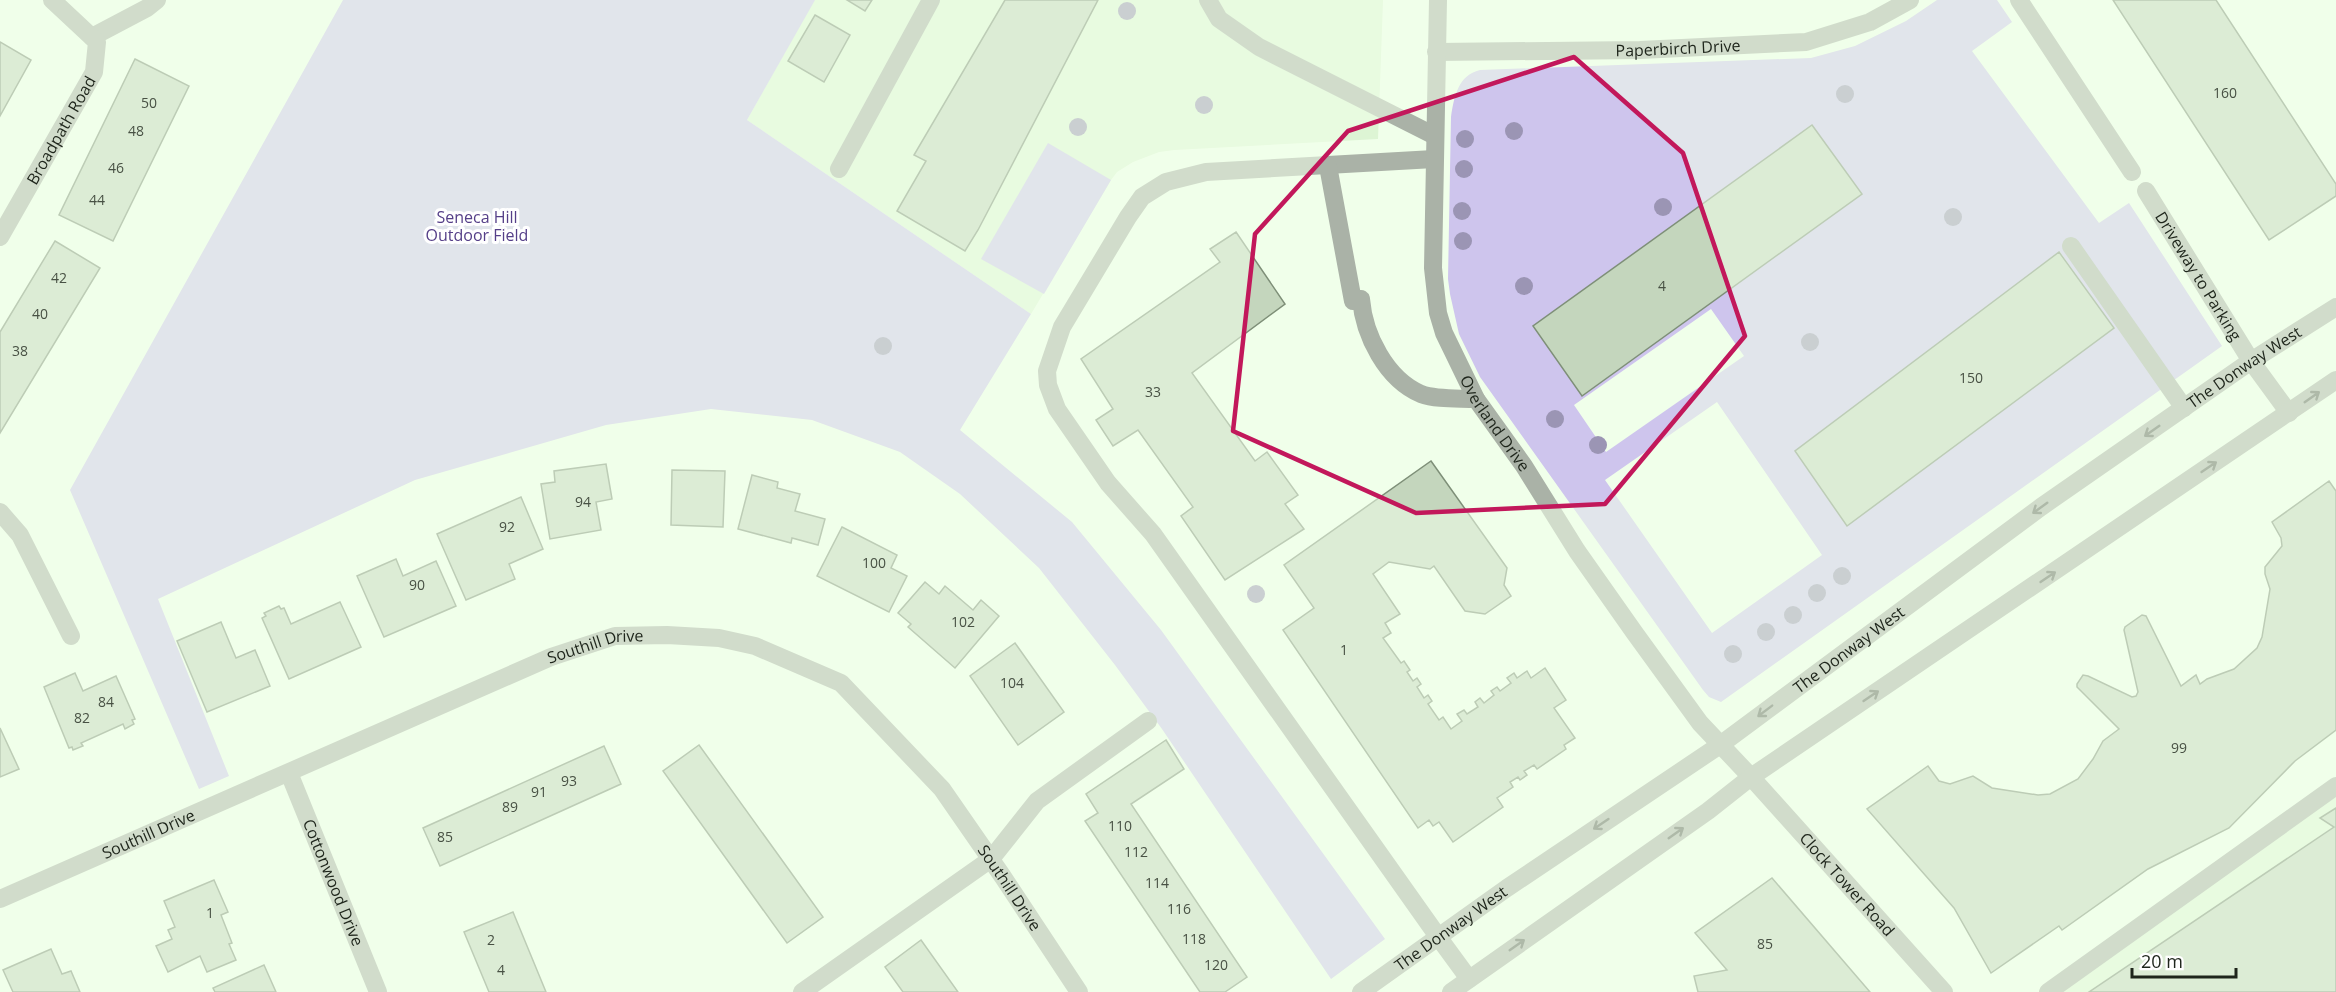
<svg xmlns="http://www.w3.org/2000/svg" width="2336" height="992" viewBox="0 0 2336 992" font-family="'Open Sans',sans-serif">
<rect width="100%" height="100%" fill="#f0ffea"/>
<g fill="#ddf5d4">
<path d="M814,0h569l-5,139 -204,11 -15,2 -26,10 -16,10 -6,8 -80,134 -284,-194z"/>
<path d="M2336,786v206h-280z"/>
</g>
<g fill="#cec5ed" fill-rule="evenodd">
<path d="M343,0h472l-68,120 284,194 -71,116 112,92 89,108 224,309 -54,40 -169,-250 -47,-64 -76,-97 -79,-74 -60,-42 -88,-32 -101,-11 -105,16 -191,55 -257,119 71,177 -30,13 -129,-299z"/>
<path d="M1937,0h60l15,22 -40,29 127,172 30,-20 93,143 -501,356 -12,-5 -6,-7 -223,-313 -21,-43 -9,-40 -2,-15 3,-162c3,-20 7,-42 29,-47l331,-12 44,-12 51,-25zM1812,125l50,69 -280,202 -49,-70zM2060,252l54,76 -267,197 -51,-74zM1711,309l33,47 -138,96 -32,-47zM1717,402l105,153 -110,78 -107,-153z"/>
<path d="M1048,143l63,37 -67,114 -63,-35z"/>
</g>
<g fill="#c4d6bd" stroke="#7e8f78" stroke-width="1.5">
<path d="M847,0h25l-7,11z"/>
<path d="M1005,0h93l-120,230 -13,21 -68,-40 29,-50 -12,-6z"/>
<path d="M2113,0h103l120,184v12l-67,44z"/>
<path d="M815,15l35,20 -26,47 -36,-21z"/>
<path d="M0,42l31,18 -31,56z"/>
<path d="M135,59l54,27 -76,155 -54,-26z"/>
<path d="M1812,125l50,69 -280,202 -49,-70z"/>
<path d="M1236,232l49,72 -93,69 63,88 12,-9 31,43 -13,9 19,25 -79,51 -44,-64 12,-9 -55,-77 -25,16 -17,-26 17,-11 -32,-50 139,-97 -10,-13z"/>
<path d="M55,241l45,27 -100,165v-101z"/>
<path d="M2059,252l55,76 -267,198 -52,-75z"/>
<path d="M1431,461l76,107 -3,17 7,11 -26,18 -20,-3 -31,-45 -4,3 -41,-7 -16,12 27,40 -15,9 6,10 -8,5 18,25 3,-2 6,9 -3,2 6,9 4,-3 4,6 -4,3 7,11 4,-3 4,6 -4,3 11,16 4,-3 8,12 11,-8 -5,-7 7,-4 3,4 11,-7 -3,-5 5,-4 4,5 10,-8 -3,-4 6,-4 3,4 11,-8 -4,-5 7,-5 3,5 10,-7 4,7 14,-10 21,32 -12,8 21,30 -11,7 2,4 -29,20 -3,-4 -10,6 3,4 -7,5 -2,-3 -8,5 3,5 -16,11 6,9 -50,35 -14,-20 -6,4 -4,-6 -11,8 -135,-198 31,-22 -30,-43z"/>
<path d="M606,464l6,35 -16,3 5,28 -51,9 -9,-55 14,-2 -1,-11z"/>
<path d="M672,470l53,1 -2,56 -52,-2z"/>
<path d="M752,475l26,7 -1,6 23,6 -5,17 30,8 -7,26 -26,-7 -1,5 -53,-14z"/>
<path d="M2329,481l7,10v239l-41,31 -66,67 -81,41 -86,61 -3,-4 -68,47 -37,-65 -87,-99 61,-43 11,15 11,3 23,-8 19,12 46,7 12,-1 28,-15 15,-20 10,-18 16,-12 -42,-42v-3l6,-9 5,1 44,21 4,-1 2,-4 -14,-62 1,-3 17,-12 4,1 35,70 15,-11 4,9 7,-5 27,-10 23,-21 5,-11 8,-48 -5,-15v-7l17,-21 -1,-8 -9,-16z"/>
<path d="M521,497l22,52 -34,15 6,15 -49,21 -29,-66z"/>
<path d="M842,527l55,28 -6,13 16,8 -18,36 -72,-36z"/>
<path d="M396,559l7,17 33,-15 20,45 -72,31 -27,-61z"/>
<path d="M925,582l14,12 6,-8 28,24 8,-10 18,16 -44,52 -47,-41 3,-3 -13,-11z"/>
<path d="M340,602l21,45 -72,32 -27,-61 4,-2 -2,-3 15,-7 2,3 3,-1 7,16z"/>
<path d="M221,622l15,36 19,-8 15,36 -63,26 -30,-71z"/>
<path d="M1015,643l49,69 -46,33 -48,-69z"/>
<path d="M75,673l8,18 33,-15 19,43 -3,1 2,4 -9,5 -2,-5 -42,19 2,3 -10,4 -1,-3 -3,1 -25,-61z"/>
<path d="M0,728l19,41 -19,8z"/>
<path d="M1166,740l18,29 -53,35 116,173 -22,15h-25l-115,-171 13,-8 -12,-19z"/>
<path d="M699,745l124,172 -36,26 -124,-172z"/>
<path d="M604,746l17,38 -181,82 -17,-38z"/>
<path d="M2336,808v184h-247l245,-165 -14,-9z"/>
<path d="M1772,878l98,114h-172l-4,-16 33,-6 -32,-37z"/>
<path d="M214,880l14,32 -7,3 11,28 -3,1 7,16 -29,12 -7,-16 -32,16 -12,-26 16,-7 -4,-9 7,-3 -11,-26z"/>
<path d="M513,912l33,80h-57l-25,-60z"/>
<path d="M921,940l37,52h-55l-18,-25z"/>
<path d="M51,949l11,25 9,-3 9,21h-67l-10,-22z"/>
<path d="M264,965l12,27h-61l-2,-4z"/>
</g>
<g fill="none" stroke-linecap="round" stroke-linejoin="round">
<g stroke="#aab2a7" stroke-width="18">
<path d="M1208,0l11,19 40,28 176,89"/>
<path d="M2019,0l113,172"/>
<path d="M92,37l55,-29 10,-8"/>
<path d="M1434,159l-228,13 -40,10 -24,15 -14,20 -66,110 -15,44 1,14 9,24 51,74 45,51 286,404"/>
<path d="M1328,166l25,135 8,-2c3,36 25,80 60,95 16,6 38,4 55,5"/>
<path d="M839,169l92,-169"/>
<path id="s1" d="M2146,191l105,170"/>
<path d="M2071,246l113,162"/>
<path d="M0,512l20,23 51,101"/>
<path d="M802,992l189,-133 46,-58 111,-80"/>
<path d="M2048,992l288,-206"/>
</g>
<g stroke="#aab2a7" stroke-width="18">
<path id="s2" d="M1436,52l204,-2 166,-8 64,-20 40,-22"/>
<path id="s3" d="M0,237l94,-165 3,-30 -45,-42"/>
<path id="s4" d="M289,773l89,219"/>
<path id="s5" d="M1751,777l193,215"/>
<path id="s6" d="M0,899l551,-242 64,-21 52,-1 52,3 36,8 86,37 101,106 61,88 76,115"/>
</g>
<g stroke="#aab2a7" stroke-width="18">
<path id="s7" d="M1438,0l-5,268 5,45 6,20 32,66 48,67 53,85 57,81 66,91 51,54"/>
<path d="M2251,361l38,52"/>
<path d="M1439,938l30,41"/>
<path id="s8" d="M1361,992l146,-104 213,-143 321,-238 210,-146 85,-54"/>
<path d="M1451,992l257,-181 43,-34 585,-397"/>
</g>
</g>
<g fill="#9b95b4">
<circle cx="1127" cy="11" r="9"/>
<circle cx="1845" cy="94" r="9"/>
<circle cx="1204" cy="105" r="9"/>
<circle cx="1078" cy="127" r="9"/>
<circle cx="1514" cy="131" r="9"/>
<circle cx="1465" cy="139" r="9"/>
<circle cx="1464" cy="169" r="9"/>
<circle cx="1663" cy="207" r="9"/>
<circle cx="1462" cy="211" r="9"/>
<circle cx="1953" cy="217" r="9"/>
<circle cx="1463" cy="241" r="9"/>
<circle cx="1524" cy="286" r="9"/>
<circle cx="1810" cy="342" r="9"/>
<circle cx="883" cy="346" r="9"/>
<circle cx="1555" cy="419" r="9"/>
<circle cx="1598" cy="445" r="9"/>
<circle cx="1842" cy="576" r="9"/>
<circle cx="1817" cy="593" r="9"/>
<circle cx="1256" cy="594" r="9"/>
<circle cx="1793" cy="615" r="9"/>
<circle cx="1766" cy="632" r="9"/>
<circle cx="1733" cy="654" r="9"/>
</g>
<defs><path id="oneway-shaft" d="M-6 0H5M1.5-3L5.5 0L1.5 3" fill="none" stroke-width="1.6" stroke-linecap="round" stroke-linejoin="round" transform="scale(1.5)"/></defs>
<g stroke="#5d645a">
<use href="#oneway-shaft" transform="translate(2312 397) rotate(-35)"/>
<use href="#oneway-shaft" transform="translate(2152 431) rotate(145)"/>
<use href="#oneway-shaft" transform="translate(2209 467) rotate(-34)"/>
<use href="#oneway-shaft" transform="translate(2040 508) rotate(144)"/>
<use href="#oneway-shaft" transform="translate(2048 577) rotate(-34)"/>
<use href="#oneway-shaft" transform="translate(1871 696) rotate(-34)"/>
<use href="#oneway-shaft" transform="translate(1765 711) rotate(143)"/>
<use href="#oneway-shaft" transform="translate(1601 824) rotate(146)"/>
<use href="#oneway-shaft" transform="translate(1676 833) rotate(-35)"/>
<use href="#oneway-shaft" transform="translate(1517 945) rotate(-35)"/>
</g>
<path d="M0 0H2336V992H0ZM1574,57l109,96 62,183 -140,168 -189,9 -183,-82 22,-197 93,-103z" fill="#f0ffea" fill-opacity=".55" fill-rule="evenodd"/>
<path fill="none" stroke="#c2185b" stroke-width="4.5" stroke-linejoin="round" d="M1574,57l109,96 62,183 -140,168 -189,9 -183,-82 22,-197 93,-103z"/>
<g text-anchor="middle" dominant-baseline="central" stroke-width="6" stroke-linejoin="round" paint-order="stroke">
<g font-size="14" fill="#485144">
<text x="2225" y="92">160</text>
<text x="149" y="102">50</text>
<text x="136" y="130">48</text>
<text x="116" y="167">46</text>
<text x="97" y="199">44</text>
<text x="59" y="277">42</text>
<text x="1662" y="285">4</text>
<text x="40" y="313">40</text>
<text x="20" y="350">38</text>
<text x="1971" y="377">150</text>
<text x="1153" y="391">33</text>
<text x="583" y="501">94</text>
<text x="507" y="526">92</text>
<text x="874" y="562">100</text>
<text x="417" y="584">90</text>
<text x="963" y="621">102</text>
<text x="1344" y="649">1</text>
<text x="1012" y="682">104</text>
<text x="106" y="701">84</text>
<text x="82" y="717">82</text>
<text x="2179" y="747">99</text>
<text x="569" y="780">93</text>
<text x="539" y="791">91</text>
<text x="510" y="806">89</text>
<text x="1120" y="825">110</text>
<text x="445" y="836">85</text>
<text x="1136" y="851">112</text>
<text x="1157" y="882">114</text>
<text x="1179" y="908">116</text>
<text x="210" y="912">1</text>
<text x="1194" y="938">118</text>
<text x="491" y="939">2</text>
<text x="1765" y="943">85</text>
<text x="1216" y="964">120</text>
<text x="501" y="969">4</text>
</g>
<g font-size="16" fill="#1e251b" stroke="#fff">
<text stroke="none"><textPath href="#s2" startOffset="242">Paperbirch Drive</textPath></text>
<text stroke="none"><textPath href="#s3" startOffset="123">Broadpath Road</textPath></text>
<text stroke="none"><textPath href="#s1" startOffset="100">Driveway to Parking</textPath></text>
<text stroke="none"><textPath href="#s8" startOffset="1082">The Donway West</textPath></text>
<text stroke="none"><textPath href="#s7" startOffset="438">Overland Drive</textPath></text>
<text stroke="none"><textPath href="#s6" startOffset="648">Southill Drive</textPath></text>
<text stroke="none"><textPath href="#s8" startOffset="596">The Donway West</textPath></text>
<text stroke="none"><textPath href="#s6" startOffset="162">Southill Drive</textPath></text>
<text stroke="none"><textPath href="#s4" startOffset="118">Cottonwood Drive</textPath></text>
<text stroke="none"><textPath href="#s5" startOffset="144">Clock Tower Road</textPath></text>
<text stroke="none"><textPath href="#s6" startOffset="1170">Southill Drive</textPath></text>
<text stroke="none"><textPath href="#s8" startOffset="110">The Donway West</textPath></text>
</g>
<g font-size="16" fill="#553f88" stroke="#fff">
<text x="477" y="217">Seneca Hill<tspan x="477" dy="18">Outdoor Field</tspan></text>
</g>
</g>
<path d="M2132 968v9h104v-9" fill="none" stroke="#1e251b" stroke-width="3"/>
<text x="2141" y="968" font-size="18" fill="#1e251b" stroke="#ffffff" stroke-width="4.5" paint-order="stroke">20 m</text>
</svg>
